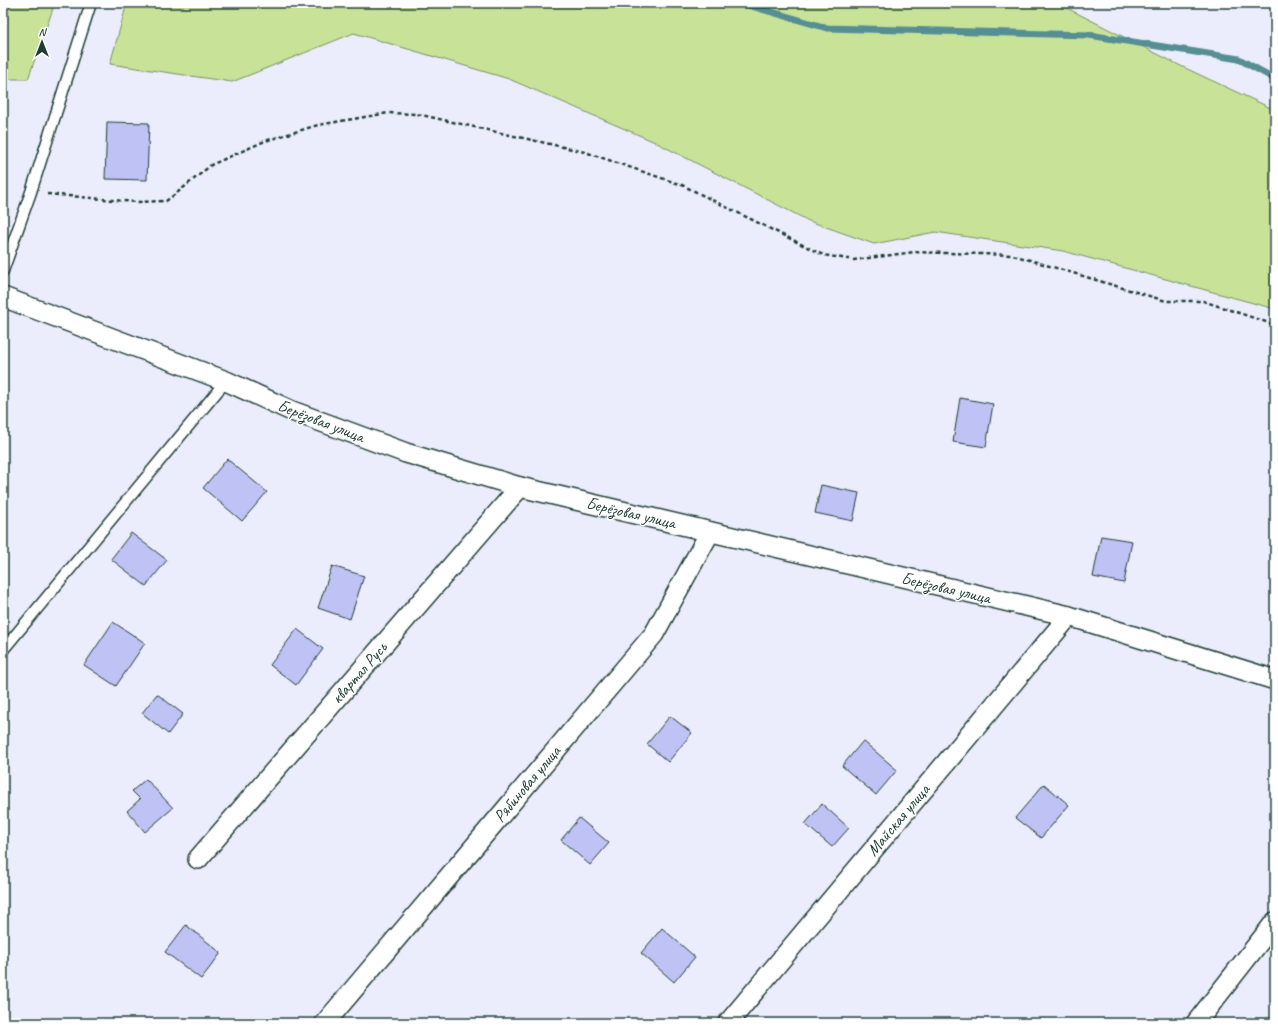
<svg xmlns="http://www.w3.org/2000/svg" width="1278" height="1026" viewBox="0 0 1278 1026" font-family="Caveat,sans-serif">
<rect width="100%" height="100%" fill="#ecedfc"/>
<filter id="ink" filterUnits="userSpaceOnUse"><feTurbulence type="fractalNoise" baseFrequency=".025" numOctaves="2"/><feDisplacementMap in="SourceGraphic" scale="8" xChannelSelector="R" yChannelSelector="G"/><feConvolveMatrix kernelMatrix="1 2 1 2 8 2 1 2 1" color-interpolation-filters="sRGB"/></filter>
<g filter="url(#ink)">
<g fill="#c8e298" stroke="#749066">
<path d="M3,3h52l-27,76h-25z"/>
<path d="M127,3h930l126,64 92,43v199l-212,-58 -128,-19 -61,12 -65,-23 -154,-79 -146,-63 -155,-46 -122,49 -122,-18z"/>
</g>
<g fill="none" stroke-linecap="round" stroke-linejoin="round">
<path stroke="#548f93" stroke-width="7" d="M741,3l86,25 262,7 150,24 36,20"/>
</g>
<g fill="#bfc2f4" stroke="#1f3d34">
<path d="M107,122l42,1 -2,57 -42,-1z"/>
<path d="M960,398l33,6 -7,43 -33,-5z"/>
<path d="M227,459l40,33 -25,29 -39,-33z"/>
<path d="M821,485l38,8 -6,28 -38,-8z"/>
<path d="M131,533l36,27 -21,26 -35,-27z"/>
<path d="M1101,536l31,5 -8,42 -31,-6z"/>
<path d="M332,566l32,10 -14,43 -32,-11z"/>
<path d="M113,622l32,21 -29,43 -32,-21z"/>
<path d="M297,629l26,20 -27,36 -26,-20z"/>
<path d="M157,694l26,20 -15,20 -26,-21z"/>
<path d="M670,716l22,17 -24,29 -21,-18z"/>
<path d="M863,741l34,29 -21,25 -34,-29z"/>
<path d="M146,779l27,29 -28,24 -18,-21 13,-12 -8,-8z"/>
<path d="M1044,784l25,21 -28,33 -26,-20z"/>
<path d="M822,804l27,24 -17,19 -27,-23z"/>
<path d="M579,818l30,25 -19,22 -29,-25z"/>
<path d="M186,925l35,28 -20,26 -36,-27z"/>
<path d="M662,928l33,29 -21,25 -33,-29z"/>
</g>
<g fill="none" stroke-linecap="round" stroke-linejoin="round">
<g stroke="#1f3d34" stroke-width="13">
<g id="lane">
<path d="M3,271l28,-79 60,-189"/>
<path d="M3,650l223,-269"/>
</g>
</g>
<g stroke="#1f3d34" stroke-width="22">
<g id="street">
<path d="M3,297l223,84 66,30 114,42 114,34 549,129 206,64"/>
<path d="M198,859l322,-372"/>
<path d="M325,1023l329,-389 56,-102"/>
<path d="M728,1023l341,-407"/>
<path d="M1196,1023l79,-101"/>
</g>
</g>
<path stroke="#1f3d34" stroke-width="2.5" stroke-dasharray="4 3" stroke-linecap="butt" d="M47,194l89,8 30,-1 16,-12 29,-24 54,-24 53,-16 70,-12 29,1 168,38 97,33 141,70 31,5 60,-8 99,3 153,46h37l72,24"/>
<use href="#lane" stroke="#fff" stroke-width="10"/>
<use href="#street" stroke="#fff" stroke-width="19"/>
</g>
</g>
<g text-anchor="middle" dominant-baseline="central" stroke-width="3" stroke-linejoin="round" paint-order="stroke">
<g font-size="17" fill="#1f3d34" stroke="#fff">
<text transform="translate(321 421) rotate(21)">Берёзовая улица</text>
<text transform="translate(631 513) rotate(13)">Берёзовая улица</text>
<text transform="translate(946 588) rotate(13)">Берёзовая улица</text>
<text transform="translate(359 673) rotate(-49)">квартал Русь</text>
<text transform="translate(527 784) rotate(-50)">Рябиновая улица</text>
<text transform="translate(898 820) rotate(-50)">Майская улица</text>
</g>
</g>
<rect width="1278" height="1026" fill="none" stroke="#fff" stroke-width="16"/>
<rect x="8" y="8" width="1262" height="1010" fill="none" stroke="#1f3d34" stroke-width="1.5" filter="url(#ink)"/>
<g transform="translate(42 42)" stroke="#ffffff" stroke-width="3" paint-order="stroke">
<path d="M0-3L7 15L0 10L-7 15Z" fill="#1f3d34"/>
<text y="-6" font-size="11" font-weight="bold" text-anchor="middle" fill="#1f3d34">N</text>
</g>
</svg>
